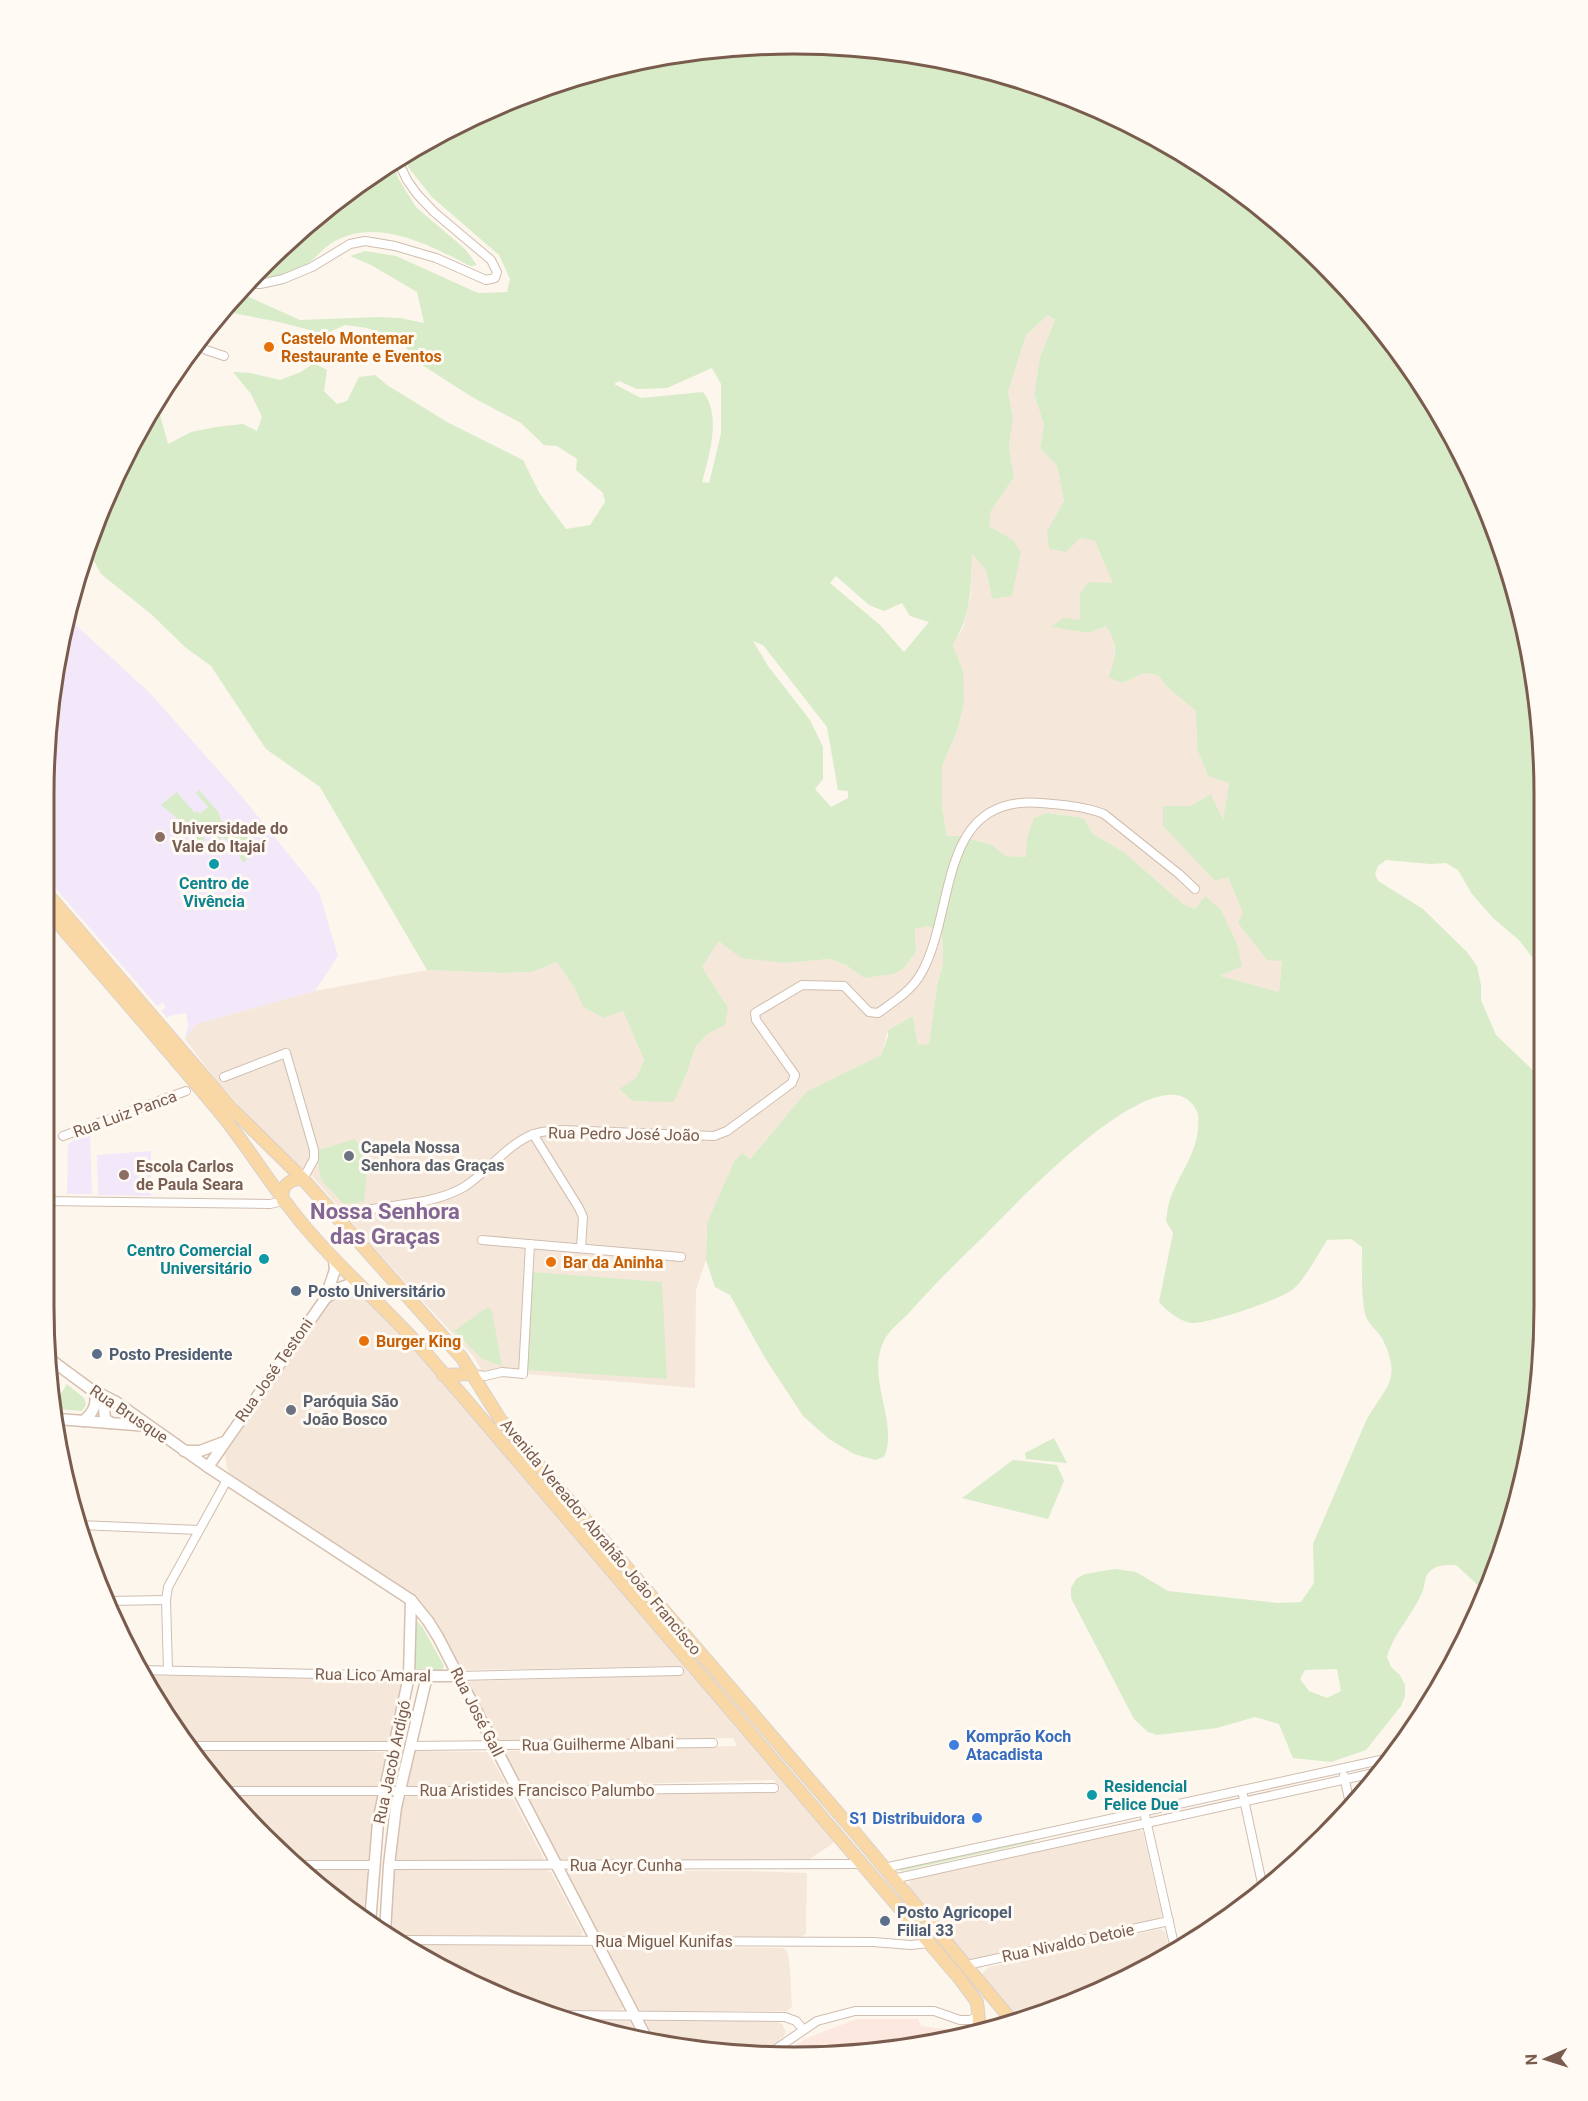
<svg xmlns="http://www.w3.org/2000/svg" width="1588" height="2101" viewBox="0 0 1588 2101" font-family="Roboto,sans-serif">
<rect width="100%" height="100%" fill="#fdf6ec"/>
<g fill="#f5e8da">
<path d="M1048,315l7,5 -15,37 -6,37 10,31 -4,23 17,18 7,36 -17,29 48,10 19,43 -34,9v27l-28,7 36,6 18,-7 7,11 2,23 -7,16 14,7 22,-10 14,2 9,12 29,24 1,38 11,27 21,7 -6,38 -12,-27 -21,12h-27l65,70 15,37 39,48 -3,31 -60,-16 -24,-67 -12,-5 -58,-51 -32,-19 -9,-16 -37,-5 -20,25v19l-21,-1 -14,-11 -31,-9h-14l-5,-29v-41l15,-35 6,-60 -10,-26 10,-17 8,-32 1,-43 14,17 6,29 21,-59 -24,-14 2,-15 23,-34 -5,-31 4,-29 -5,-25 18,-57z"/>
<path d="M928,926l14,7 1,30 -6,23 -8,58 -11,2 -5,-30 -25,14 -7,25 -75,37 -57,68 -42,63 -1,37 -10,30 -1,98 -193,-16 -17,4 -11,-19 -101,-110 -68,-79 -8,-1 -11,-10 -70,-77 -31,-41 11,-15 119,-33 112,-21 76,3 29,-1 26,-10 16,25 9,20 20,11 20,-7 21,49 -8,18 -16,11 54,13 12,-27 10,-29 13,-13 -7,-66 17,-26 67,22 44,-4 16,6 18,13 39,-9 13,-17 -1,-23z"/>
<path d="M346,1290h6l11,7 45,43 427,501 -3,3 -27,18 -242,-1 -4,-3 -30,-59 1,-3 251,-6 -7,-10 -251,7 -18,-33 2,-3 230,-5 -4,-8 -231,4 -4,-2 -29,-56 2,-3 210,-6 -5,-9 -213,4 -3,-2 -24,-45 -11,-14 -19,-16 -176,-119 -3,-5 -2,-14 106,-154z"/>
<path d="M141,1675l259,5 3,1 -11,58 -3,3 -200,-1 -45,-58z"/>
<path d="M197,1751h168l20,1 3,2 -6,29 -4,3h-155z"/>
<path d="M415,1751l73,1 17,30 -2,4h-96z"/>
<path d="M231,1795l145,1 3,2 -8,61 -2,1h-80l-25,-22z"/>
<path d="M409,1796l103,1 32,62 -2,2h-145l-2,-3 2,-31 6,-29z"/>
<path d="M1139,1829l4,3 19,83 -2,3 -193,42 -60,-73 4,-8z"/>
<path d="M300,1870h66l3,3 -3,47 -29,-17z"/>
<path d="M396,1870h150l5,2 32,61 -2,3 -189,-1 -2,-2 4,-61z"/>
<path d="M572,1870l175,1 59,2 1,2 -1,59 -5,3h-10l-188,-1 -4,-2 -31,-60z"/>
<path d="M1160,1929l5,3 5,19 -134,67 -16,3 -37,-43v-6l6,-5z"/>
<path d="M405,1945l184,1 3,2 31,59 -2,3h-71l-88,-30z"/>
<path d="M613,1946l171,2 4,5 2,16 2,38 -5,4h-145l-3,-2 -30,-56z"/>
<path d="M579,2020l50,1 11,20z"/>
<path d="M648,2020l126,1 8,3 4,8 -3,5 -18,14 -108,-7 -11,-21z"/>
</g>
<path fill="#fde8e0" d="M856,2019h62l3,7 44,6 -122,24 -58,-4 20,-13z"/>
<g fill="#f3e8fa">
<path d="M66,616l84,77 93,105 76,94 19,64 -23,35 -119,33 -11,15 3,-14 -2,-12 -14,2 -5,3 -6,-7 5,-4 -3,-5 -6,4 -112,-130v-131z"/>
<path d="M90,1131l2,63h-25l1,-50z"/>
<path d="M151,1151v45l-53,-1 -1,-40z"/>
</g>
<g fill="#d8ecc9" fill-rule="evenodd">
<path d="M794,44l146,14 141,42 130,70 113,93 94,114 69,130 51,189v269l-19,-25 -26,-22 -21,-24 -14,-24 -12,-7 -16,1 -44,-4 -8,6 -3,8 3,7 45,28 44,43 10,14 4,19v15l15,35 42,40v330l-33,144 -22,46 -1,-6 -26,-24c-10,0 -19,-1 -27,7 -4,4 -4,12 -6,18 -9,24 -29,42 -36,67l4,10 9,8 5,10v11l-4,10 -35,44 -35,12 -38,-4 -14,-34 -24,-7 -38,11 -60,7 -9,-3 -14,-13 -63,-121v-10l5,-9 9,-5 30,-5 21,3 32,19 110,12 23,-1 13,-19 -1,-39 53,-123c18,-34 37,-39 17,-81 -4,-8 -13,-14 -17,-23 -5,-14 -4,-54 -4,-70l-11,-8 -24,1c-8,13 -23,41 -35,50 -13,10 -86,35 -102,33 -12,-3 -23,-12 -31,-21l14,-69 -7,-12c1,-5 1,-12 3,-18 8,-27 27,-46 29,-75 0,-5 1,-10 0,-14 -30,-77 -190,99 -217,125 -25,24 -50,49 -73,75 -7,7 -17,15 -22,23 -23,39 14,84 -2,120l-9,3 -21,-6 -25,-15 -26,-23 -38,-58 -35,-63 -15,-8 -9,-27 1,-37 27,-61 8,-9 8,6 56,-67 75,-37 7,-19v-6l25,-14 5,29 11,-1 8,-58 6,-23 -1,-30 -14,-7 -13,3 1,23 -13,17 -10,5 -29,4 -18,-13 -16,-6 -44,4 -45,-5 -22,-17 -17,26 26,41 -3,17 -16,8 -13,13 -10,29 -12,27 -41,-1 -14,-12 17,-11 8,-18 -21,-49 -20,7 -20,-11 -9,-20 -17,-25 -25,10 -29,1 -76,-3 -107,-183 -54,-38 -55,-83 -26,-19 -34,-33 -50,-40 -13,-24 33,-88 36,-58 11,40 23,-12 25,-5 27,-3 14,7 5,-14 -11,-23 -18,-22 18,1 29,7 21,-8 13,-9 13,7 -3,21 13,13 10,-3 12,-24 16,-2 12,10 60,37 76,38 17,34 26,35 24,-4 15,-23 -2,-9 -27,-23 1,-11 -20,-13 -13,-1 -23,-22 -49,-26 -56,-36 -15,-20 -34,-13 -22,-3 -20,9 -46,-12 -57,-11 14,-16 11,1 53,24 79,-3 21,1 24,5 -7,-31 -46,-27 -21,-9 15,-5 31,5 82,37 29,-1 3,-13 -11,-24 -67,-58 -24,-30 -3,-12 101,-54 141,-43zM1048,315l7,5 -15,37 -6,37 10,31 -4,23 17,18 7,35 -17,30 2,18 17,3 14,-14 15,3 18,42 -24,-1 -9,11v27l-17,-2 -12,9 38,6 17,-7c12,18 11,31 2,51l14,6 22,-10 14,2 9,12 29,24 1,38 11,27 21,7 -6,37 -12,-26 -21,12h-27v20l52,55 13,-4 15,36 -5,10 29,37 15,1 -3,31 -59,-16 22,-10 -5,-22 -16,-34 -16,-14 -10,13 -12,-5 -58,-51 -32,-19 -9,-16 -37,-5 -13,5 -7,20 -1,19 -20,-1 -14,-11 -31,-9h-14l-5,-29v-41l15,-35 7,-29 -1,-31 -10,-26c19,-33 18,-55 19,-91l14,16 6,29 20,-3 9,-44 -8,-12 -24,-14 2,-15 23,-34 -5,-31 4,-29 -5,-25 18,-57zM712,368l9,16v50l-12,49 -7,-1c7,-26 20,-67 1,-90l-62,6 -27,-14 5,-3 18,8 30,-1zM836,576l33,29 15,6 18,-8 8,13 19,6 -25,30 -24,-27 -50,-42zM753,641l10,4 64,82 11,63 10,1v7l-17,9 -16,-18 8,-10v-32l-13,-27 -42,-54zM1337,1669l4,22 -14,7 -18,-7 -9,-12 5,-9z"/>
<path d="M393,162l5,16 18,29 49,42 12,16 -7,1c-39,-20 -91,-49 -135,-25 -11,6 -19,17 -29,24 -17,11 -37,14 -57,15l15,-17 113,-93z"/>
<path d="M199,790l20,23 2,8 24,10 11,13 -1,8 -12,11 -5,-10 4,-6 -3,-5 -4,-1 -5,3 -7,-7 -13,11 -1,-2 3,-3 1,-5 3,-3 -3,-1 -2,3 -7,-3 1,-3 -3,-1 -1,3 4,7 -3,5 -17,-20 -24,-20 16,-13 17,20 3,-1 3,3 8,-7 -12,-14z"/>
<path d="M355,1139c15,27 12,33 9,63l-20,2 -23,-24 -5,-29z"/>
<path d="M532,1272l130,10 5,97 -140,-9z"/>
<path d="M488,1307l4,4 10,55 -20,-7 -28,-28z"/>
<path d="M67,1384l17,14 2,7 -4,6 -25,-2 -1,-7z"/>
<path d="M1054,1438l13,25 -41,-4 -1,-6z"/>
<path d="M1013,1460l44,5 7,16 -16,38 -86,-21z"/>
<path d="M416,1620l7,8 21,38 -2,5h-27l-2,-2z"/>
<path d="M1033,1838l1,4 -133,29 -3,-3z"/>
</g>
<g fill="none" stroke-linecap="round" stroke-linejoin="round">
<g stroke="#d0beb0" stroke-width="10">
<g id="street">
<path d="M245,284h15l23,-5 29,-12 38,-23 15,-3 30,5 41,12 50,22 9,-2 2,-6 -6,-12 -57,-48 -17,-18 -10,-14 -10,-21"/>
<path d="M195,342l11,8 18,6"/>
<path d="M224,1077l62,-24 28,97v9l-11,20"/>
<path d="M533,1134l46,74 4,9 -2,31"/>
<path d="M63,1136l123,-45"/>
<path d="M44,1201l226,3 13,-3"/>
<path d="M338,1218c39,-16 88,-9 126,-31 24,-15 43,-43 70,-53 9,-3 18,-3 28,-4l152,6 13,-5 65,-48 3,-8 -39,-55 -1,-7 47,-28 42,1 25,26 9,1c18,-13 35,-23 45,-43 33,-63 15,-176 118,-167 21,2 43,3 63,11l75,60 16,15"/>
<path d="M482,1240l199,17"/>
<path d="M473,1374l12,2 17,-4 21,2 7,-130"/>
<path d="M79,1525l120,5"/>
<path d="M110,1601l56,-1"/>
<path d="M139,1670l270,6"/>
<path d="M168,1670l-2,-70 2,-13 59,-107"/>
<path d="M458,1676l221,-5"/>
<path d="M193,1746h202"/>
<path d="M410,1746l303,-3"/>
<path d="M1344,1776l6,28"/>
<path d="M1242,1790l21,98"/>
<path d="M227,1791h291l256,-3"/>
<path d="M1144,1811l31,138"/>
<path d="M295,1865h79"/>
<path d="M389,1865l473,-1"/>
<path d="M884,1868l501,-109"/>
<path d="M893,1879l481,-106"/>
<path d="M398,1940l475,2 38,3 18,-2"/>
<path d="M967,1965l202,-44"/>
<path d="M565,2015l220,2 11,4 7,8"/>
<path d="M773,2051l44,-30 38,-10h79l26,9h10l9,-4"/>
</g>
</g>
<g stroke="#d6c0b0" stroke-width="13">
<g id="secondary">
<path d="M327,1297l15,-10 15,-5"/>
<path d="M51,1360l38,28 27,14 92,65 203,133 17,21 10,16 211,406"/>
<path d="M58,1419l90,7"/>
<path d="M83,1421c11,-8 15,-19 11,-31"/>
<path d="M111,1423l-6,-4 -1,-11 5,-5 7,-1"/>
<path d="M184,1451h16l24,-9"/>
<path d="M208,1467l117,-168 10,-29 -1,-10"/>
<path d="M409,1676h49"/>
<path d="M370,1923l8,-101 31,-146 2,-76"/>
<path d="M385,1932l4,-67 7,-58 31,-131"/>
</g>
</g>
<g stroke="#d9d1cd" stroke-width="14">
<g id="primary">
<path d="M45,891l186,217 72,71 159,179 38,61 18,22 340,395 155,186"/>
<path d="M45,908c59,69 119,137 177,207 29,36 53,77 84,113 37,44 81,81 119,124l535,627 17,23 3,27"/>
<path d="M283,1201c-3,-15 6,-22 20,-22"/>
<path d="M443,1375l30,-1"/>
</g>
</g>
<use href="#street" stroke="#fff" stroke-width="8"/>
<use href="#secondary" stroke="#fff" stroke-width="10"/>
<use href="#primary" stroke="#fad8a5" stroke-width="12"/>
</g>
<g fill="#e8710a" stroke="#fffaf3" stroke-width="2">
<circle cx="269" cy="347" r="6"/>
<circle cx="551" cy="1262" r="6"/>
<circle cx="364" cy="1341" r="6"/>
</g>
<g fill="#8d6e63" stroke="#fffaf3" stroke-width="2">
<circle cx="160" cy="837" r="6"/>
<circle cx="124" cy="1175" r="6"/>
</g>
<g fill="#0f9aa8" stroke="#fffaf3" stroke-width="2">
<circle cx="214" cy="864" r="6"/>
<circle cx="264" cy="1259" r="6"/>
<circle cx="1092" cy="1795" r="6"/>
</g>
<g fill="#6b7280" stroke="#fffaf3" stroke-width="2">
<circle cx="349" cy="1156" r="6"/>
<circle cx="291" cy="1410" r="6"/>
</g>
<g fill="#5c6f8a" stroke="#fffaf3" stroke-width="2">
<circle cx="296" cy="1291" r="6"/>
<circle cx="97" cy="1354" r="6"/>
<circle cx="885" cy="1921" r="6"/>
</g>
<g fill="#3f7fe0" stroke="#fffaf3" stroke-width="2">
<circle cx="954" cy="1745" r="6"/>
<circle cx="977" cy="1818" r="6"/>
</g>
<g text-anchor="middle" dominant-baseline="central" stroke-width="6" stroke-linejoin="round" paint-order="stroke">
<g font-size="16" font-weight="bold" fill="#c56008" stroke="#fffaf3" text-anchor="start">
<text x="281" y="338">Castelo Montemar<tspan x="281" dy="18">Restaurante e Eventos</tspan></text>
<text x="563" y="1262">Bar da Aninha</text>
<text x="376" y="1341">Burger King</text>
</g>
<g font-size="16" font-weight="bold" fill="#785e54" stroke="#fffaf3" text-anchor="start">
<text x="172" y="828">Universidade do<tspan x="172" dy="18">Vale do Itajaí</tspan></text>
<text x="136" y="1166">Escola Carlos<tspan x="136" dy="18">de Paula Seara</tspan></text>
</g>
<g font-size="16" font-weight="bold" fill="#0d838f" stroke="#fffaf3">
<text x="214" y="883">Centro de<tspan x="214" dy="18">Vivência</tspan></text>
<text x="252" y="1250" text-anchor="end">Centro Comercial<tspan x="252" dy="18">Universitário</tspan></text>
<text x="1104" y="1786" text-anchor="start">Residencial<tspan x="1104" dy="18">Felice Due</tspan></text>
</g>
<g font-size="16" fill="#795c4d" stroke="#fffaf3">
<text transform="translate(125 1114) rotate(-20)">Rua Luiz Panca</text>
<text transform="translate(624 1134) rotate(1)">Rua Pedro José João</text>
<text transform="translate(274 1370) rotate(-55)">Rua José Testoni</text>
<text transform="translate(129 1414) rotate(34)">Rua Brusque</text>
<text transform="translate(601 1537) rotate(50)">Avenida Vereador Abrahão João Francisco</text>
<text transform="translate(373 1675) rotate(1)">Rua Lico Amaral</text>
<text transform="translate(477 1712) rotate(63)">Rua José Gall</text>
<text transform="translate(598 1744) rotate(-1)">Rua Guilherme Albani</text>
<text transform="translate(392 1762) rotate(-78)">Rua Jacob Ardigó</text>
<text x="537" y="1790">Rua Aristides Francisco Palumbo</text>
<text x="626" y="1865">Rua Acyr Cunha</text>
<text x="664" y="1941">Rua Miguel Kunifas</text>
<text transform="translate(1068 1943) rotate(-12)">Rua Nivaldo Detoie</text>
</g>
<g font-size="16" font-weight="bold" fill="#5b616d" stroke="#fffaf3" text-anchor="start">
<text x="361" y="1147">Capela Nossa<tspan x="361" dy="18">Senhora das Graças</tspan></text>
<text x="303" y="1401">Paróquia São<tspan x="303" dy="18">João Bosco</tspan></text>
</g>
<g font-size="16" font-weight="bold" fill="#4e5e75" stroke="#fffaf3" text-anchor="start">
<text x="308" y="1291">Posto Universitário</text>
<text x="109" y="1354">Posto Presidente</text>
<text x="897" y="1912">Posto Agricopel<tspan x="897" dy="18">Filial 33</tspan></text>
</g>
<g font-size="16" font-weight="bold" fill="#366cbe" stroke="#fffaf3" text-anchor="start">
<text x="966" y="1736">Komprão Koch<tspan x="966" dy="18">Atacadista</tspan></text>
<text x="965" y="1818" text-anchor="end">S1 Distribuidora</text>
</g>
<g font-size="22" font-weight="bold" fill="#836694" stroke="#fffaf3">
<text x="385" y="1211">Nossa Senhora<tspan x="385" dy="25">das Graças</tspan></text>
</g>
</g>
<path d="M0 0H1588V2101H0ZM794 54H794A740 740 0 0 1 1534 794V1307A740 740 0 0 1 794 2047H794A740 740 0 0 1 54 1307V794A740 740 0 0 1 794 54Z" fill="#fffaf3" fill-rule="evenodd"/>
<path fill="none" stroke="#795c4d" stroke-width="3" d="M794 54H794A740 740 0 0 1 1534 794V1307A740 740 0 0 1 794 2047H794A740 740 0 0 1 54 1307V794A740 740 0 0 1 794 54Z"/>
<g transform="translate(1546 2059) rotate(267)" stroke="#fffaf3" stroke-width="4.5" paint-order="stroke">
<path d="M0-4.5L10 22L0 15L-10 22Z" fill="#795c4d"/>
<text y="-9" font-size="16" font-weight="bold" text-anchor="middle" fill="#795c4d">N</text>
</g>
</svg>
